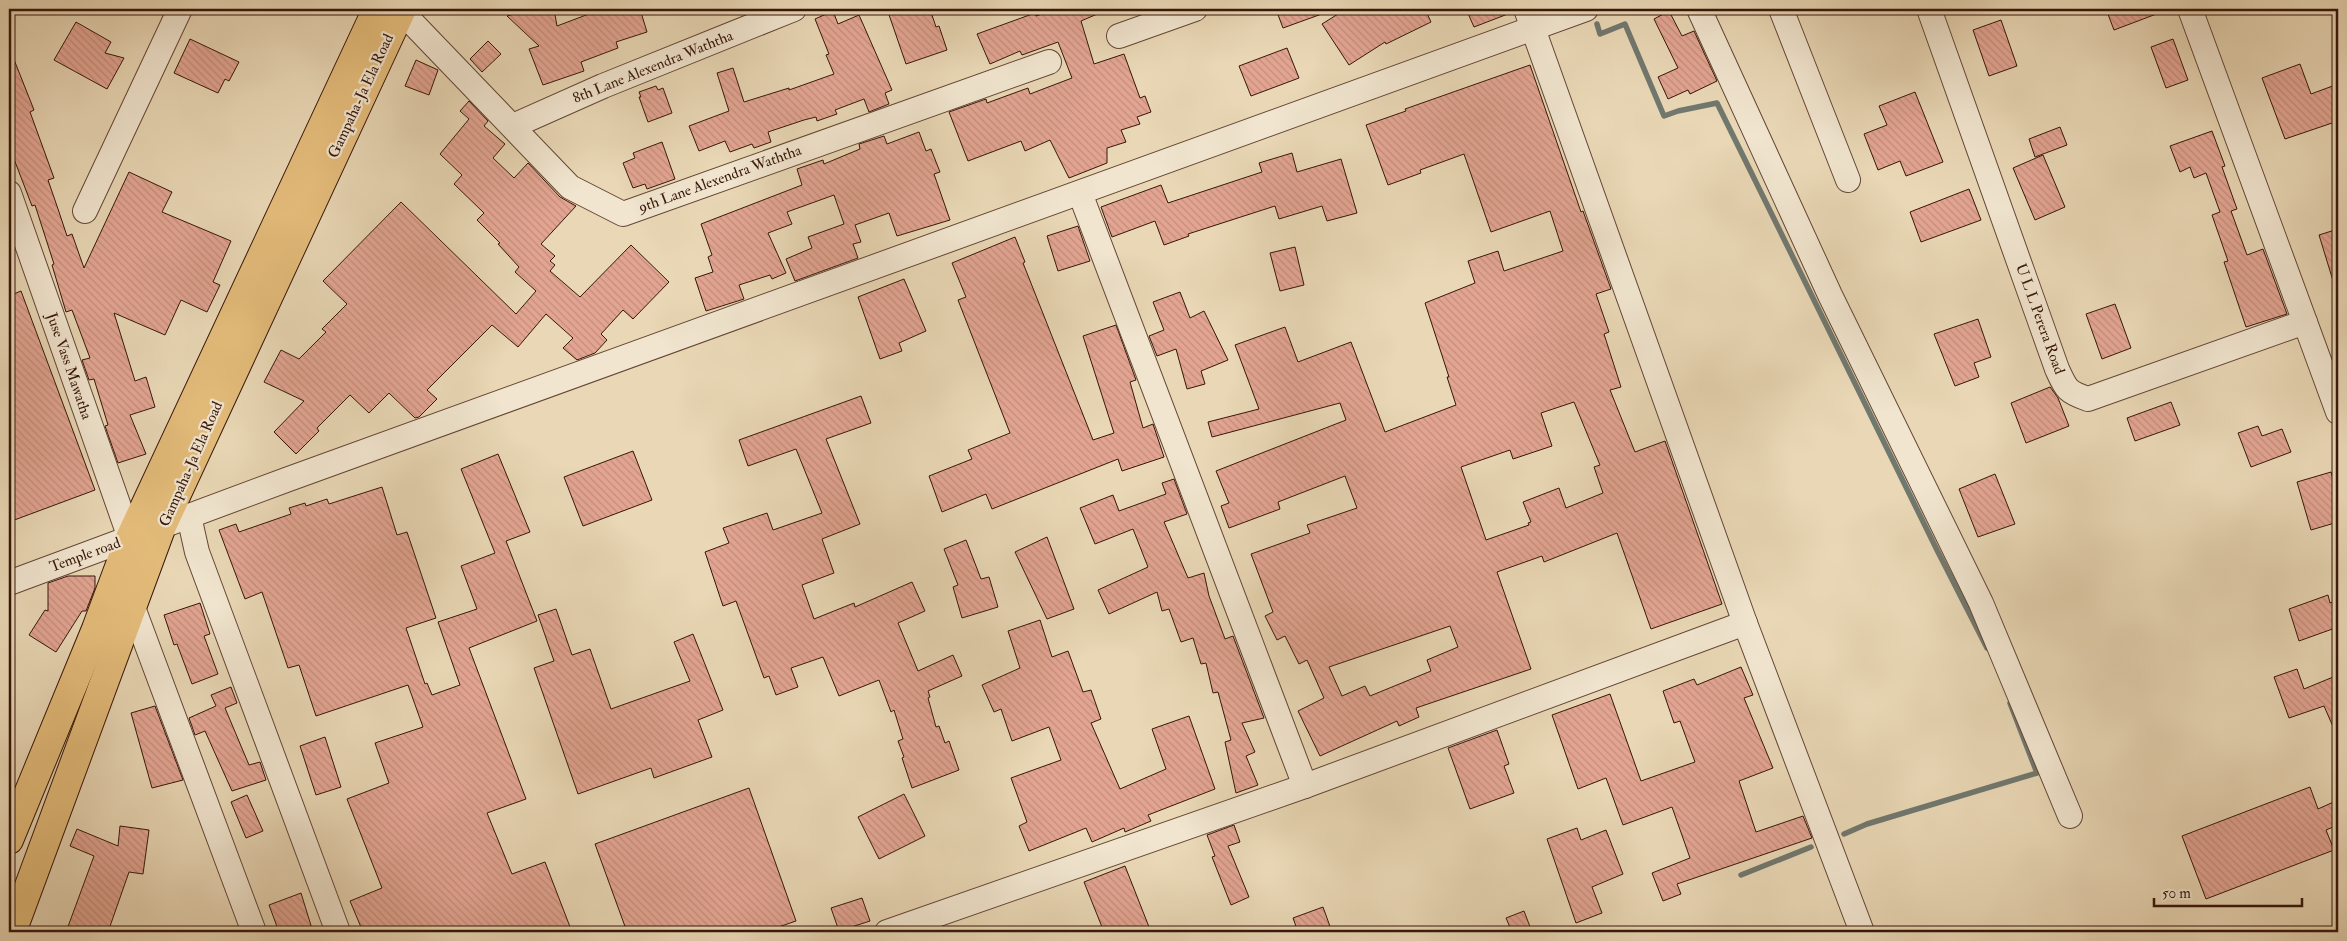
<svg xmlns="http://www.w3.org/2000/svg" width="2347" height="941" viewBox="0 0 2347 941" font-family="'IM FELL Double Pica',serif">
<defs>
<pattern id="building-back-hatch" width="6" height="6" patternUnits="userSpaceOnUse" patternTransform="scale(1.25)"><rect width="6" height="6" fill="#e3a592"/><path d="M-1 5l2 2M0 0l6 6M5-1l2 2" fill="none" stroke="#c38d7d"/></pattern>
</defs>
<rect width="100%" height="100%" fill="#e9d7b5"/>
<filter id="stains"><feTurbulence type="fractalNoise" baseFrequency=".004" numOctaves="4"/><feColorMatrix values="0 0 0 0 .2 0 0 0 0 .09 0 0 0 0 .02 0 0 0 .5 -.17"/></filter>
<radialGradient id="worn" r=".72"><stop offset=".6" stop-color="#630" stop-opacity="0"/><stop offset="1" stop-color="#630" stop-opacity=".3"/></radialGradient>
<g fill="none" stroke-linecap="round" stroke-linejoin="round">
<g stroke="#71786e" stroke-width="5.5">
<path d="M1597,24l3,10 25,-10 39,92 14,-5 39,-8 220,447 50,98"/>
<path d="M1844,834l23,-10 170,-51 -27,-70"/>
<path d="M1741,875l70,-28"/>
</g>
</g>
<g fill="url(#building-back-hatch)" stroke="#37160a" fill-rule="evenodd">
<path d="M517,9h37l3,17 45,-17h38l7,23 -31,10 2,6 -37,14 3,9 -41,14 -14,-36 10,-3 -32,-30 10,-3z"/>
<path d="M887,9h43l6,18 3,-1 8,24 -41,14z"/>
<path d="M1057,9h52l-28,12 13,43 30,-10 16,44 5,-2 6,16 -14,5 3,7 -19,6 5,12 -19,6v15l-38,15 -19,-38 -25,11 -4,-10 -53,20 -19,-49 37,-13 1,4 41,-15 2,6 42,-16 -14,-36 -36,13 -2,-4 -30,13 -13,-30 58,-21 1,3z"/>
<path d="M1285,9h45v2l-47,17 -6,-16z"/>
<path d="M1346,9h79l6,13 -45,22 -1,-2 -36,23 -27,-41z"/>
<path d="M1466,9h47v3l-39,15z"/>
<path d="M2106,9h61v1l-53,20z"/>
<path d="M833,11l5,13 21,-9 33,75 -7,3 4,11 -20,8 -5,-13 -29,11 2,4 -20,7 -1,-4 -12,3 -36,12 3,10 -17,6 -2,-4 -22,8 -5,-11 -26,10 -10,-25 40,-15 -12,-38 16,-5 11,34 45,-14v2l45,-16 -8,-19 3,-1 -14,-35z"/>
<path d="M1669,11l13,25 12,-5 23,50 -27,13 -2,-4 -20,9 -10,-22 20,-9 -24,-49z"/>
<path d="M2001,20l16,46 -28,10 -16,-46z"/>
<path d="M76,22l35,20 -6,11 19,5 -17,31 -53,-29z"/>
<path d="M190,39l49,23 -10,19 -4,-2 -7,14 -44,-20z"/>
<path d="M2173,39l15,41 -22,8 -15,-41z"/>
<path d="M488,41l13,13 -19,18 -12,-13z"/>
<path d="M1287,48l12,30 -48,18 -12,-30z"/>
<path d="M9,52h2l23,58 -4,2 24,66 -6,2 10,29 9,27 5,-2 12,34 45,-96 43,20 -10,20 69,29 -18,41 7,3 -13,27 -26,-12 -16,35 -51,-22 21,68 11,-4 9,30 -25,8 16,39 -28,9 -13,-37 3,-1 -14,-46 -5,1 -7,-20 8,-2 -18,-48 -6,2 -14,-47 2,-1 -19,-59 -3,1 -23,-60z"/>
<path d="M416,60l22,10 -9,25 -24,-9z"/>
<path d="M2300,64l11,30 27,-10v37l-53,18 -23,-61z"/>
<path d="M1530,65l51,147 2,-1 28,78 -15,5 13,38 -5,2 17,53 -11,3 25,62 30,-11 57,163 -71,25 -34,-96 -73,29 -2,-6 -45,16 34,97 -115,39 3,9 -20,9 -2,-5 -77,35 -22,-45 26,-13 -17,-38 -8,4 -14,-28 -8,4 -12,-24 8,-4 -22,-58 59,-21 -3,-8 50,-17 -12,-32 -67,26 2,7 -51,19 -8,-22 8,-3 -13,-32 130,-51 -6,-17 -128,34 -4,-15 51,-13 -24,-64 50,-18 13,35 53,-20 34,90 71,-27 -9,-28h2l-24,-74 50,-20 -7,-22 30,-10 6,20 59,-20 -13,-40 -59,21 -27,-78 -44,16 1,3 -33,12 -22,-60 40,-14 -1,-2zM1574,402l26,63 -6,2 9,26 -37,15 -7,-20 -36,14 8,20 -3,1 1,2 -43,15 -25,-73 49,-17 3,9 39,-13 -11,-33zM1450,626l8,21 -31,13 4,11 -61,25 -5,-10 -23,10 -13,-29z"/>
<path d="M656,86l2,4 5,-2 9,25 -24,9 -9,-25h2l-2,-5z"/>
<path d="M1915,92l28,70 -37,14 -6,-15 -22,9 -14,-36 23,-9 -8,-19z"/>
<path d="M469,101l19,20 -4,5 21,18 -12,14 21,20 14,-15 32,34 16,9 -35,38 14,12 -5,5 5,4 -5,6 30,26 51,-52 38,37 -36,37 -10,-9 -22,24 6,6 -12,13 -18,7 -14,-12 10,-10 -27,-24 -28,33 -26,-22 -65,65 10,9 -18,18 -4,1 -26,-25 -20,20 -19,-18 -33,33 2,3 -23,23 -22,-22 30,-31 -40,-19 17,-32 18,9 27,-27 -4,-3 25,-25 -24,-23 78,-79 115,112 20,-23 -21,-19 4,-5 -21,-23 2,-1 -23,-23 7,-7 -30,-29 8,-9 -22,-21 29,-35 -9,-8z"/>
<path d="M2060,127l7,18 -32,12 -6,-18z"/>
<path d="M2212,131l13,35 -3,1 15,42 -6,2 16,44 16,-6 24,65 -41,13 -22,-65 4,-1 -16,-46 8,-3 -14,-39 -12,5 -4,-11 -10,5 -10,-26z"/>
<path d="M919,132l7,19 5,-2 9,23 -6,2 16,46 -53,16 -8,-23 -34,12 6,17 -8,2 5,14 -63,23 -9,-22 26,-11 -4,-11 36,-13 -10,-29 -47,17 5,12 -24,9 18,40 -14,6 -2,-4 -31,10 5,14 -38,12 -11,-33 18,-6 -5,-15 4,-2 -11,-31 101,-39 -5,-16 26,-9 1,4 36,-15 -1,-5 25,-8 3,8z"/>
<path d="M662,142l13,37 -28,10 -2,-5 -12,4 -10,-25 12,-5 -2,-5z"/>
<path d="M1292,153l5,19 44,-13 16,54 -30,8 -5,-15 -43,13 -4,-13 -87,28 1,2 -25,9 -9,-24 -43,16 -11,-30 60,-22 7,18 94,-31 -3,-9z"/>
<path d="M2043,155l22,52 -30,13 -22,-52z"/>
<path d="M1969,189l12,31 -60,22 -11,-30z"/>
<path d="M1078,226l12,35 -32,10 -11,-35z"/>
<path d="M2338,229v55h-4l-15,-49z"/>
<path d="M1015,237l10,25 -2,1 70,177 21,-7 -31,-97 33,-11 20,55 -6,2 13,46 10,-4 11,33 -42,14 -4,-12 -126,50 -6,-15 -44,18 -13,-36 43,-17 -4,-9 42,-17 -52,-133 8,-3 -14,-34z"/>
<path d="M1295,247l9,38 -24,6 -10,-38z"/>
<path d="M904,279l22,52 -27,12 3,8 -22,8 -22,-62z"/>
<path d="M21,291l74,199 -86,32v-226z"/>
<path d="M1180,292l10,26 14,-7 24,49 -27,11 4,13 -18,5 -11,-40 -19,7 -8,-20 15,-6 -11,-28z"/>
<path d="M2115,304l16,44 -29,11 -16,-45z"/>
<path d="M1978,319l13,38 -17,6 5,14 -24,9 -21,-52z"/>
<path d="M2050,387l8,11 11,28 -43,17 -15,-40z"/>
<path d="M861,396l10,27 -45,16 34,85 -38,15 12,34 -32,12 12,34 40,-16 1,4 57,-25 13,29 -27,12 20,48 35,-16 9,21 -34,15 2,6 -2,1 8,29 3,-1 6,17 4,-2 10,29 -47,18 -10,-30 2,-1 -6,-16 5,-2 -9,-29 -3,2 -12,-32 -40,16 -16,-39 -32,11 7,19 -22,8 -7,-19 -5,2 -28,-77 -13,5 -18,-54 24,-9 -6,-15 44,-15 6,17 49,-17 -26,-64 -48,17 -9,-26z"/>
<path d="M2171,402l9,23 -45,16 -8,-23z"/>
<path d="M2258,426l4,10 20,-7 9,23 -40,15 -13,-34z"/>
<path d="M633,451l19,49 -69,26 -19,-49z"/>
<path d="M498,454l32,78 -24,9 31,80 -68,27 57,151 -39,14 25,61 33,-12 27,70h-209l-13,-31 32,-13 -35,-89 42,-16 -14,-40 48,-16 -15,-42 -92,31 -17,-51 -11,3 -26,-76 -17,7 -26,-69 17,-6 3,8 52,-18 -2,-6 16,-5 1,3 21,-7 2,5 53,-17 15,48 10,-3 29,86 -30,10 19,56 2,-1 5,12 28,-10 -22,-63 39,-13 -16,-43 34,-13 -34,-84z"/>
<path d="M2331,472l7,24v26l-27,8 -14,-48z"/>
<path d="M1995,474l20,50 -37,13 -19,-48z"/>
<path d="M1174,479l13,35 -23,8 24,56 16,-5 5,23 16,43 8,-3 31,82 -22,5 13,29 -9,4 12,29 -22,8 -11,-51 6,-2 -13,-48 -5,1 -7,-30 -5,1 -8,-26 -12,4 -12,-33 -7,2 -5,-19 -48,22 -11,-24 50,-23 -15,-38 -38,15 -15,-36 33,-13 6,16 47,-17 -4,-11z"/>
<path d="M1047,537l27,72 -27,10 -32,-67z"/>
<path d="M966,540l15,39 8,-2 9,30 -36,11 -9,-31 5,-2 -14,-36z"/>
<path d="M68,576h27v12l-9,23h-4l-26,41 -27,-17 16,-25 3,1v-28z"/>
<path d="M2328,595l2,8 8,-3v27l-39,14 -10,-32z"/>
<path d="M200,603l10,31 -6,2 14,38 -26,10 -15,-40 -3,1 -10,-30z"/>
<path d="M556,609l16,46 18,-6 21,60 79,-28 -16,-39 19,-8 30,76 -25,10 14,37 -58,21 -3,-10 -73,26 -44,-126 20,-7 -16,-46z"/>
<path d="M1040,620l12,37 16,-6 15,41 8,-2 10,29 -10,4 29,66 46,-20 -14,-40 37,-13 26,73 -67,26 3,6 -26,11 -1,-4 -32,14 -6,-14 -57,23 -10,-25 8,-4 -16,-44 50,-18 -12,-33 -37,14 -11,-32 -7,3 -12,-27 38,-17 -12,-37z"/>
<path d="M1741,667l12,28 -9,3 29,70 -34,13 17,51 47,-16 9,22 -135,46 4,10 -18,7 -11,-28 38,-15 -18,-51 -49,18 -17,-47 -28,11 -26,-74 58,-21 31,87 54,-19 -15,-41 -6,2 -11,-32 31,-12 3,6z"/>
<path d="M2297,669l7,20 34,-14v63l-14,-32 -35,12 -15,-41z"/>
<path d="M231,687l6,16 -12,5 24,57 11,-3 6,18 -34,11 -27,-60 -10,4 -6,-17 27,-12 -5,-11z"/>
<path d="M155,706l28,74 -31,8 -21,-75z"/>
<path d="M1497,730l12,34 -5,2 10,27 -44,16 -22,-61z"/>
<path d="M325,737l16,50 -25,8 -16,-49z"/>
<path d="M2310,787l8,22 20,-9v25l-12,5 8,20 -128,49 -24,-63z"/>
<path d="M749,788l47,133 -32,11h-137l-32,-88z"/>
<path d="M904,794l21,42 -46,23 -21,-42z"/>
<path d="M247,795l16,36 -17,7 -15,-36z"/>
<path d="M1234,825l6,17 -12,4 21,51 -18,8 -19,-48 3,-1 -8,-21z"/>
<path d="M120,826l29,4 -6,44 -14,-2 -21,60h-42l28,-76 -24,-10 7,-17 41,17z"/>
<path d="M1577,828l4,12 25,-10 17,44 -31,13 10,26 -26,10 -29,-84z"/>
<path d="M1125,866l26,66h-47l-20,-50z"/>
<path d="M301,893l12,39h-34l-10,-27z"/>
<path d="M862,898l8,23 -31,10 -8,-23z"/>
<path d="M1323,907l9,25h-34l-5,-14z"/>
<path d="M1524,911l8,21h-20l-6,-14z"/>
</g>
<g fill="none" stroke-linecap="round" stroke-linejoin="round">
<g stroke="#644635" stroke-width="26">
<g id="minor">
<path d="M399,9l171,178 53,27 426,-152"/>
<path d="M1526,9l219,614 117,309"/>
<path d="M1699,9l131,286 151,308 89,213"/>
<path d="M1781,9l67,171"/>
<path d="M1929,9l128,360c9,20 10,23 31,30l217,-77"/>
<path d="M2190,9l148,403"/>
<path d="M1119,36l76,-27"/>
<path d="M513,126l90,-40 191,-77"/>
<path d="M9,193l121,345"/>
<path d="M1080,193l225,593"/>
<path d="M85,211l95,-202"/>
<path d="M189,516l8,36 141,380"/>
<path d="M9,583l277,-103 1300,-471"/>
<path d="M132,605l122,327"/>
<path d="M887,932l418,-146 440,-163"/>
</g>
</g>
<g stroke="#37160a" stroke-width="30">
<g id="highway">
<path d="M9,840l87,-211 34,-91 247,-529"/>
<path d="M12,932l150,-406 240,-517"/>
</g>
</g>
<use href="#minor" stroke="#f1e5cf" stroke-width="24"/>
<use href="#highway" stroke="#e4bc7a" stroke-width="28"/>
</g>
<g text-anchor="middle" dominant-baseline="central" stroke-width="4.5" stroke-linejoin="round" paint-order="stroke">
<g font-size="15" fill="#37160a" stroke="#f1e5cf">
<text transform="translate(653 67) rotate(-22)">8th Lane Alexendra Waththa</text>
<text transform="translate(361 96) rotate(-65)">Gampaha-Ja Ela Road</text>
<text transform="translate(720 179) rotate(-20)">9th Lane Alexendra Waththa</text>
<text transform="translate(2040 319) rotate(70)">U L L Perera Road</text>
<text transform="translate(69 366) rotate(71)">Juse Vass Mawatha</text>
<text transform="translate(191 464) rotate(-66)">Gampaha-Ja Ela Road</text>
<text transform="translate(85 555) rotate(-20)">Temple road</text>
</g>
</g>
<rect width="2347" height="941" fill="none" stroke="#e9d7b5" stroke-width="30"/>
<rect x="10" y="10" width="2327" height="921" fill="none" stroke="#37160a" stroke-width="2.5"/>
<rect x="15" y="15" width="2317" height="911" fill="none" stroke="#37160a"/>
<path d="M2154 898v8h148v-8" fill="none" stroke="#37160a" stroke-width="2.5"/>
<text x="2162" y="898" font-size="15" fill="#37160a" stroke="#f1e5cf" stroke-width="4" paint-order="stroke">50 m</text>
<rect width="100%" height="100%" filter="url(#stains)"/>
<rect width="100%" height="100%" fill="url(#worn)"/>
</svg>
